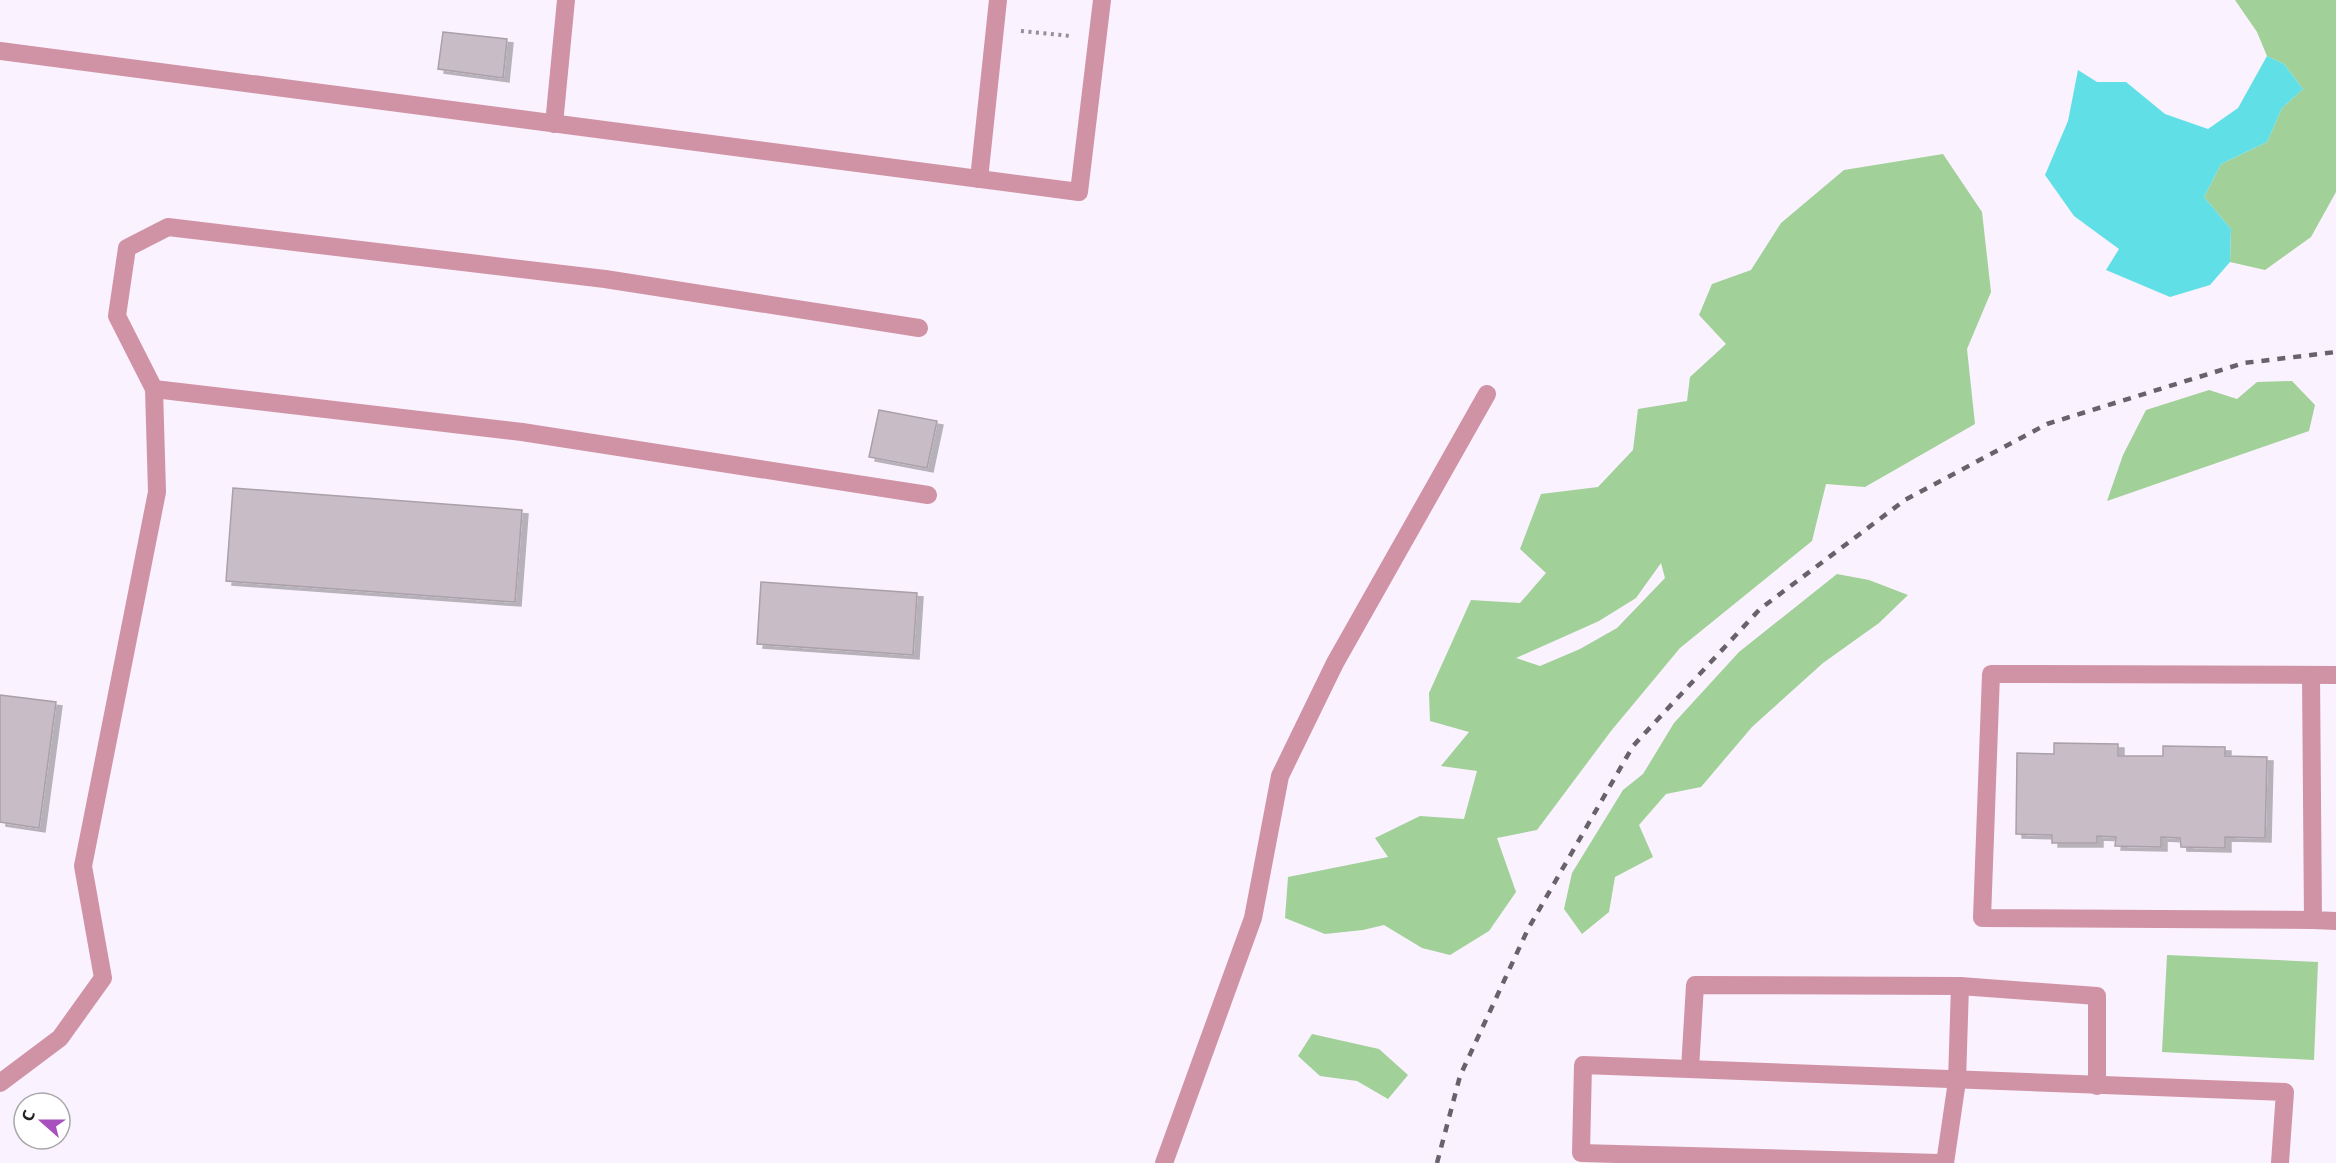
<svg xmlns="http://www.w3.org/2000/svg" width="2336" height="1163" viewBox="0 0 2336 1163" font-family="'Noto Sans',sans-serif">
<defs>
<filter id="shadow"><feDropShadow dx="6" dy="4" stdDeviation="0" flood-color="#0004"/></filter>
</defs>
<rect width="100%" height="100%" fill="#faf2fe"/>
<g fill="#a1d099" fill-rule="evenodd">
<path d="M2235,0h101v192l-25,45 -46,33 -35,-8 1,-33 -27,-32 17,-33 46,-22 15,-34 21,-19 -19,-25 -17,-8 -10,-24z"/>
<path d="M1943,154l39,58 9,80 -24,57 8,75 -110,63 -39,-3 -14,57 -132,107 -69,83 -74,99 -40,8 19,54 -27,39 -39,24 -28,-7 -38,-23 -21,5 -38,4 -40,-16 3,-41 100,-20 -13,-19 45,-22 44,3 13,-48 -36,-5 28,-34 -39,-11 -1,-28 42,-93 49,3 26,-30 -26,-24 21,-55 57,-7 35,-37 5,-41 49,-8 3,-24 36,-33 -27,-29 13,-31 39,-14 30,-47 63,-53zM1661,563l4,15 -48,50 -37,21 -40,17 -24,-8 83,-37 37,-23z"/>
<path d="M2292,381l23,24 -6,26 -202,70 16,-46 23,-45 63,-20 28,9 20,-17z"/>
<path d="M1837,574l32,6 39,15 -29,28 -56,40 -71,64 -51,60 -35,7 -27,31 14,32 -38,20 -6,35 -27,22 -18,-25 8,-36 51,-83 20,-16 31,-51 65,-71z"/>
<path d="M2167,955l151,7 -4,98 -152,-8z"/>
<path d="M1312,1034l67,15 29,26 -20,24 -31,-18 -37,-5 -22,-20z"/>
</g>
<path fill="#61dfe6" d="M2267,56l17,8 19,25 -21,19 -15,34 -46,22 -17,33 27,32 -1,33 -20,23 -40,12 -64,-27 13,-21 -45,-33 -29,-41 23,-54 10,-51 19,12h29l39,32 43,15 30,-21z"/>
<g fill="#c8bdc7" stroke="#aaa0a9" stroke-width="1.5" filter="url(#shadow)">
<path d="M443,32l64,7 -4,39 -65,-9z"/>
<path d="M879,410l58,11 -10,47 -58,-11z"/>
<path d="M233,488l289,22 -7,92 -289,-21z"/>
<path d="M761,582l156,11 -4,62 -156,-11z"/>
<path d="M0,695l56,7 -17,126 -39,-6z"/>
<path d="M2054,743l64,1v12h45v-10l62,1v9l42,1 -2,81 -40,-1v11l-44,-1 -1,-9 -19,-1v10l-46,-1 1,-9 -19,-1v7h-45v-8l-36,-1 1,-81 37,1z"/>
</g>
<g fill="none" stroke-linecap="round" stroke-linejoin="round">
<path stroke="#969098" stroke-width="4" stroke-dasharray="3 4.5" stroke-linecap="butt" d="M1021,31l49,5"/>
<g stroke="#d093a5" stroke-width="18">
<path d="M0,51l1079,141 23,-192"/>
<path d="M554,124l12,-124"/>
<path d="M979,179l19,-179"/>
<path d="M154,389l368,43 406,63"/>
<path d="M2311,675l2,245 23,1"/>
<path d="M2313,920l-331,-2 9,-244 345,1"/>
<path d="M1690,1069l5,-84 265,1 137,10v90"/>
<path d="M0,1083l60,-45 43,-60 -20,-112 74,-374 -3,-103 -37,-73 10,-68 41,-21 437,52 314,49"/>
<path d="M1164,1163l89,-245 27,-142 55,-113 152,-269"/>
<path d="M1940,1163l-359,-10 2,-88 702,27 -5,71"/>
<path d="M1945,1163l12,-82 3,-95"/>
</g>
<path stroke="#68636a" stroke-width="4.5" stroke-dasharray="8 8" stroke-linecap="butt" d="M1437,1163l23,-87 68,-147 105,-183 127,-137 145,-109 142,-76 197,-61 92,-11"/>
</g>
<g transform="translate(42 1121) rotate(291)"><circle r="28" fill="#ffffff" stroke="#a8a7a9" stroke-width="1.5"/>
<path d="M0-4.5L10 22L0 15L-10 22Z" fill="#a851be"/>
<text y="-9" font-size="16" font-weight="bold" text-anchor="middle" fill="#262327">С</text>
</g>
</svg>
